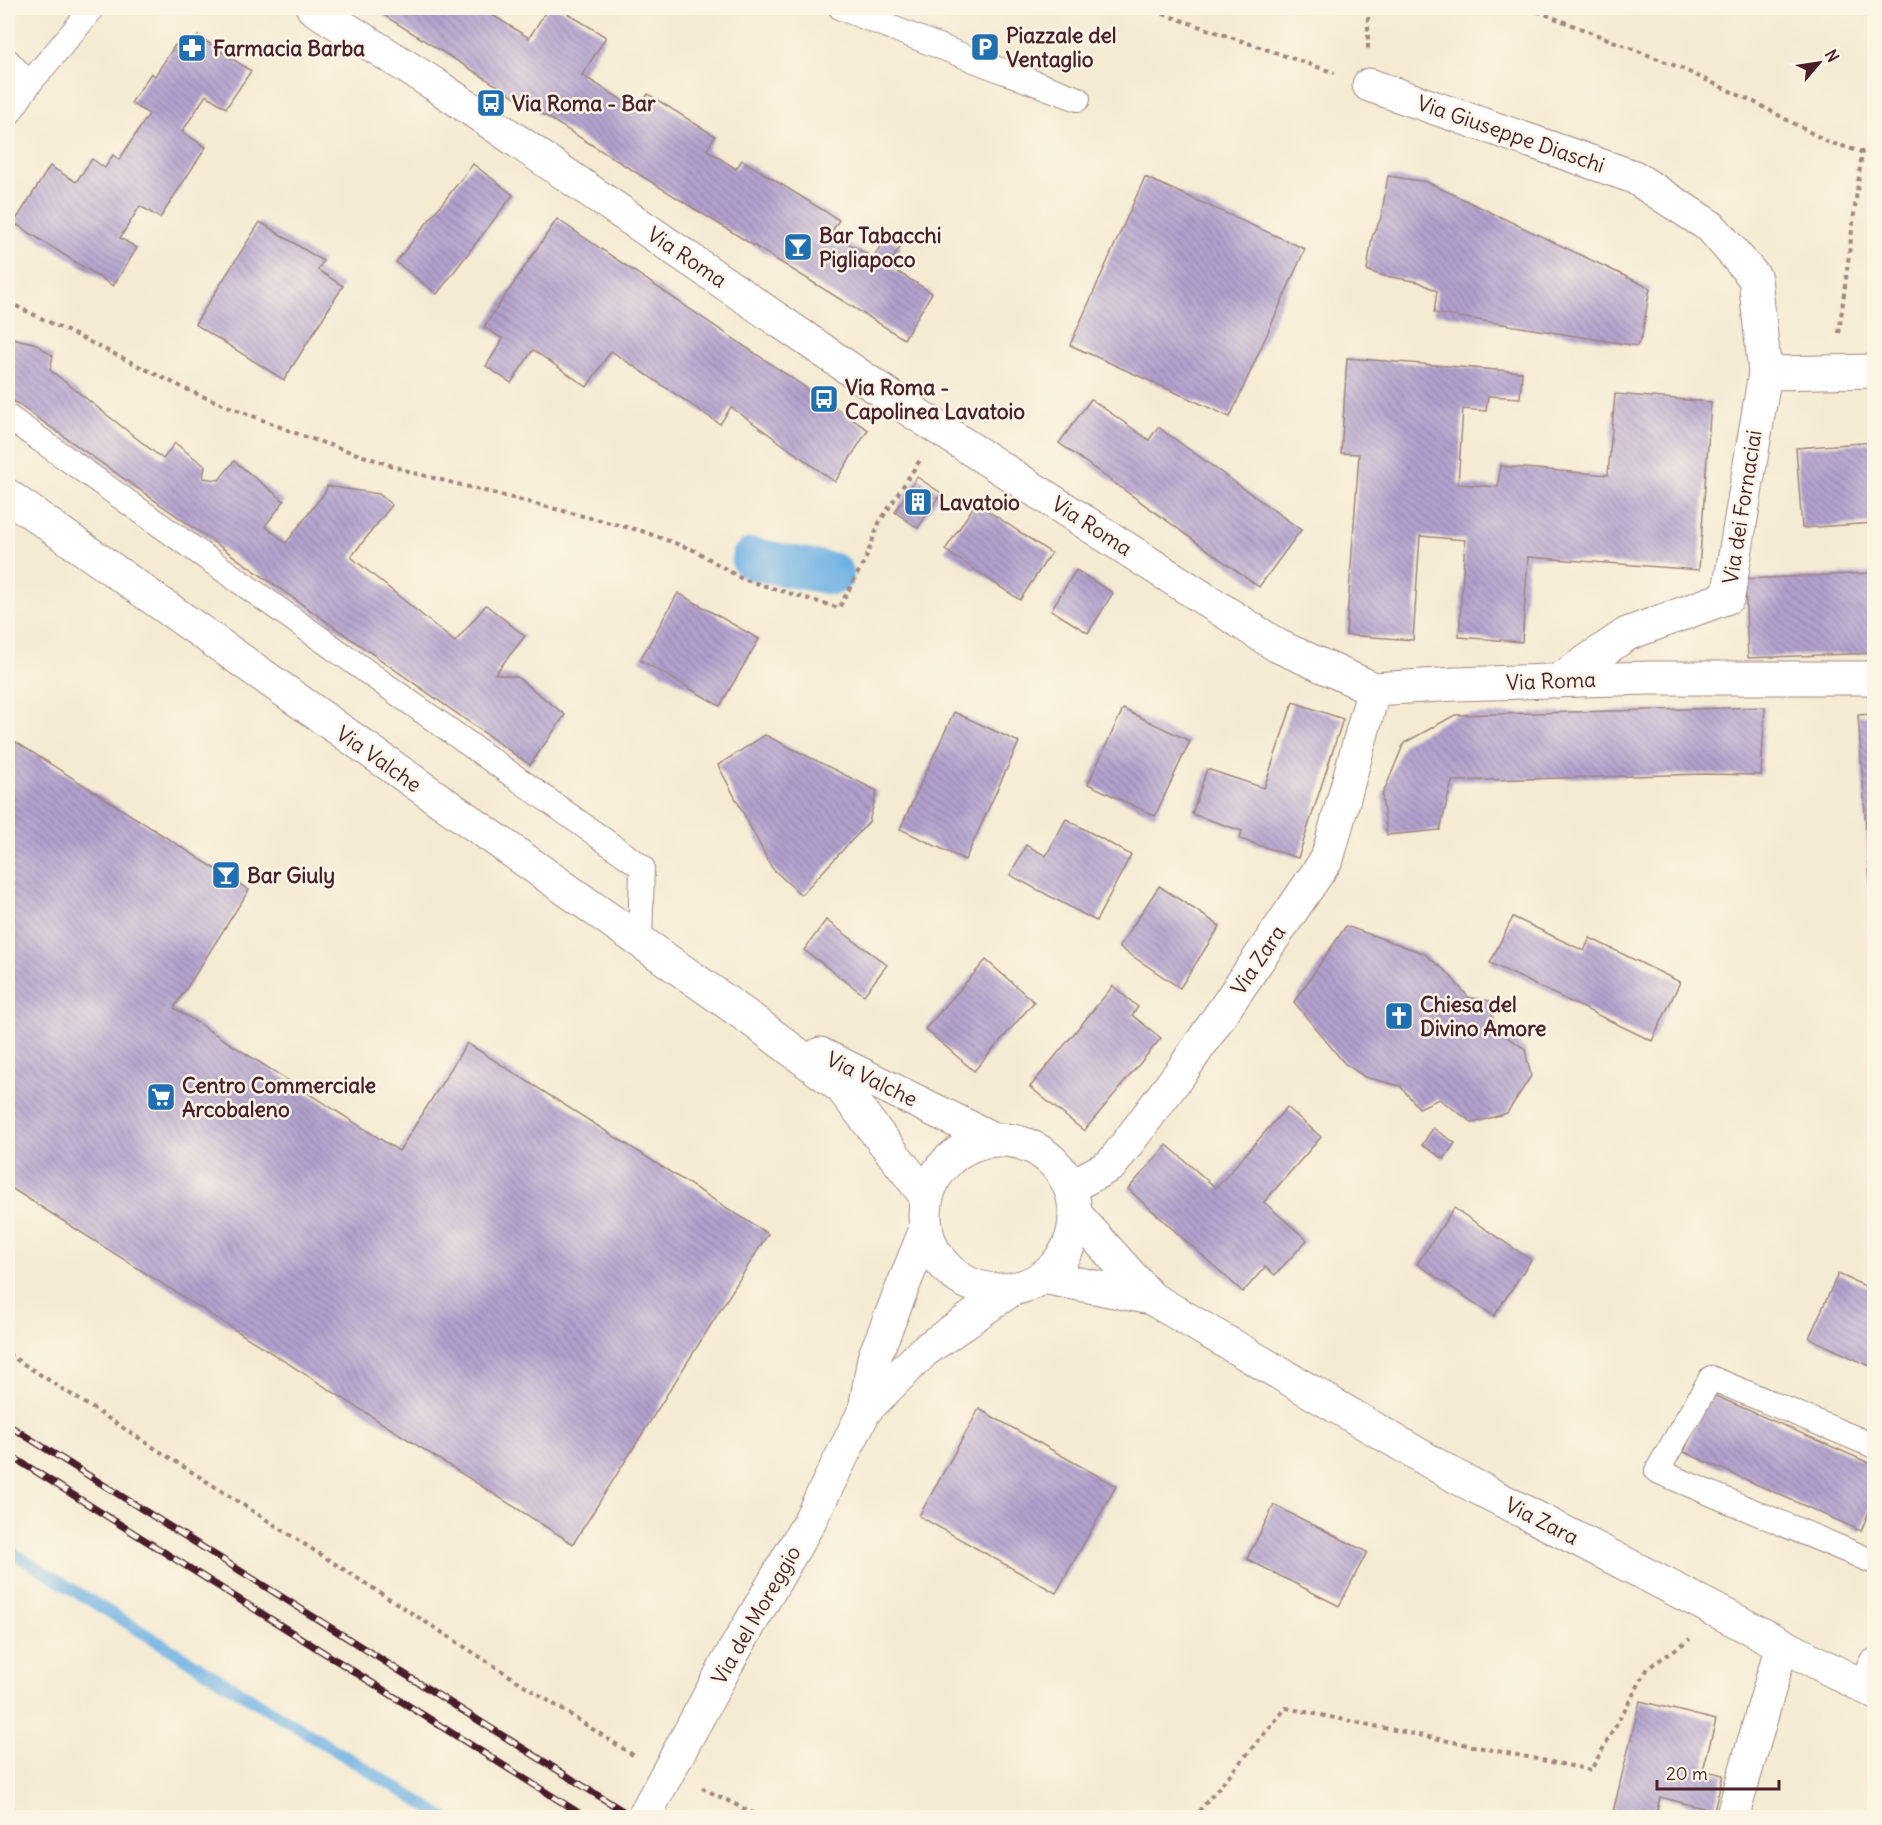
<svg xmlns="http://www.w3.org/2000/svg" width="1882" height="1825" viewBox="0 0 1882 1825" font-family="Delius,sans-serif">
<defs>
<pattern id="building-back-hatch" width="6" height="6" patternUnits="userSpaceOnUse" patternTransform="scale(1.5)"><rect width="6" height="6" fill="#b2a2cf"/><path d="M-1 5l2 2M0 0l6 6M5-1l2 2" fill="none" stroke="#9383a8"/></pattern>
</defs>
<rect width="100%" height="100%" fill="#fcf5e5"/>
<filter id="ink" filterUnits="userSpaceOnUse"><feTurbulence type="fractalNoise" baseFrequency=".0167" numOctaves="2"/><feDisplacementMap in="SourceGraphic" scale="12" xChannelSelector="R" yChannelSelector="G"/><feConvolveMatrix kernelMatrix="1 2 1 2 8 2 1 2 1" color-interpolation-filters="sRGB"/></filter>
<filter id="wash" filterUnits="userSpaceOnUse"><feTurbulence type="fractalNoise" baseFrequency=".008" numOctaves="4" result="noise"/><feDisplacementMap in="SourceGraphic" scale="24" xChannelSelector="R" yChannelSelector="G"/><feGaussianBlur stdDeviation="1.35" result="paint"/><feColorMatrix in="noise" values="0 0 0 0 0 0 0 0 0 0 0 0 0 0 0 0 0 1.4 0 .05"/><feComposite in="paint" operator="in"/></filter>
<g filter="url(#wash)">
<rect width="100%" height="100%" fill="#f5ebd3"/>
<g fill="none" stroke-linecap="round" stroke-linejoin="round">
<path stroke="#6fb2e4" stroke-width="12" d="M8,1550l438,268"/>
<path stroke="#6fb2e4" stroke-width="42" d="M752,559l81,15"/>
</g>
<g id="blocks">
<g fill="url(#building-back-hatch)">
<path d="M372,8h121l-4,5 40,25 19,-30h11l47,29 -24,38 56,35 10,-16 67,42 -8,14 29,19 6,-9 97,60 -8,13 42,25 13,-21 15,9 -13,20 44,27 -28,46z"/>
<path d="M198,36l53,35 -25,37 -20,-13 -24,37 24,15 -46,71 -20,-12 -20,32 17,10 -24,38 -99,-63 36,-57 26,16 16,-23 13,9 8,-13 6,5 30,-46 -18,-11 20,-30 4,3 20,-31 12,8z"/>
<path d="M473,164l40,31 -76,99 -41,-32z"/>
<path d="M1388,176l39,6 223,106 -8,48 -5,10 -203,-33 3,-22 -18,-9 -39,-7 -13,-5 5,-33 9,-19z"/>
<path d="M1145,177l160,72 -75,168 -160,-72z"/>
<path d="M557,219l311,211 -33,52 -104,-75 -11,17 -109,-73 -24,36 -54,-37 -22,33 -25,-17 17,-27 -19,-12z"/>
<path d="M260,222l63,39 -5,9 25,16 -59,94 -89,-56z"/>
<path d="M8,336l3,2 23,5 19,13 -3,14 113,89 12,-16 30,23 -2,12 16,2 15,-19 50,40 -19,25 21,17 40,-52 1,-5 52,8 13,11 -41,52 104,85 31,-37 39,31 -30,38 22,3 48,38 -35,50 -522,-368z"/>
<path d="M1347,358l175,14 -2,26 -32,-2 -2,15 -23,-2 -5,75 40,3 2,-21 108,9 7,-81 96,8 -12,168 -171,-13 -6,85 -63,-5 6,-97 -45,-4 -7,104 -67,-5 13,-181 -18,-1z"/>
<path d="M1091,399l58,41 9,-13 143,103 -42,57 -200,-144z"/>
<path d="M1874,442v81l-72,5 -6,-80z"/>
<path d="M917,477l24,16 -23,35 -23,-16z"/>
<path d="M976,503l75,50 -31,47 -75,-50z"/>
<path d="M1076,570l37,23 -25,40 -37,-23z"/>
<path d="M1874,573v80l-126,5 -3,-79z"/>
<path d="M678,593l81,46 -39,67 -80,-46z"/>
<path d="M1293,702l50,17 -45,139 -58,-19 2,-8 -50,-17 15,-45 57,19z"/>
<path d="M1765,707l-4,68 -57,-1 -252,7 -12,49 -53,5 -5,-39 22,-53 51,-28z"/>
<path d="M1123,709l67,32 -35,75 -67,-32z"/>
<path d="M954,712l65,30 -54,118 -65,-31z"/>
<path d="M1874,714v210h-1l-15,-209z"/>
<path d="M765,735l112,56 -8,31 -68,73 -29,-27 -54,-103z"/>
<path d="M8,737l241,153 -75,118 225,143 68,-108 301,191 -195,310 -565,-358z"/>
<path d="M1066,819l65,36 -35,66 -86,-46 16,-30 20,11z"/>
<path d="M1159,886l61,40 -40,62 -61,-41z"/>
<path d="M1513,917l71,34 6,-13 90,44 -28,59 -162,-78z"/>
<path d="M826,920l61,45 -23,30 -60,-45z"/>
<path d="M1346,926l77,27 25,20 20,24 22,4 5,28 30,20 6,27 -24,37 -34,10 -34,-24 -20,9 -19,-22 -35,-9 -21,-14 -50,-61z"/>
<path d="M986,960l48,42 -60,69 -49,-42z"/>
<path d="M1113,986l25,21 -6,8 29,23 -77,93 -54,-44z"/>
<path d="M1287,1107l34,30 -57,65 43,38 -32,35 -10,-8 -22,25 -115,-103 39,-44 49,43z"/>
<path d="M1433,1128l22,15 -11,16 -22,-14z"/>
<path d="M1454,1208l77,52 -37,56 -77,-52z"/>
<path d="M1838,1274l36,16v78l-65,-30z"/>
<path d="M1709,1393l165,72v34l-13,32 -177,-79z"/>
<path d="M979,1409l137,77 -60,107 -137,-77z"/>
<path d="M1274,1505l93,47 -28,54 -92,-47z"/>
<path d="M1640,1701l76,19 -13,50 20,5 -9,36 -54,-14 -5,21h-35l-8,-2z"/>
</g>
</g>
</g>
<g filter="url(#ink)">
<use href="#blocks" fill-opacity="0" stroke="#a0857f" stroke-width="1.5"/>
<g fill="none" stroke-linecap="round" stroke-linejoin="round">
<g stroke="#a0857f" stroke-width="26">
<g id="service">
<path d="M841,8l151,59 86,32"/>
<path d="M8,61l21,23"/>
<path d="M8,115l21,-31 64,-76"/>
<path d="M8,417l634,450 -2,75"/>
<path d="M1874,1446l-163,-68 -54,93 217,91"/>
</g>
</g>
<g stroke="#a0857f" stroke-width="35">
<g id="minor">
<path d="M1369,85l265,92 77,50 44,51 10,95"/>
<path d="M1558,681l69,-47 101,-37 37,-224 109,-2"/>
<path d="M1864,1687l10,-21"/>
<path d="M1732,1818l50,-173"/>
</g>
</g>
<g stroke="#a0857f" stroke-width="35">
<g id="tertiary">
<path d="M1070,1187l41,-22 73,-97 143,-209 47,-170"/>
<path d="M865,1410l59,-59 88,-62"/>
<path d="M730,1658l78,-134 57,-114 9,-52 52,-129"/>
</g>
</g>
<g stroke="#a0857f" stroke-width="35">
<g id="secondary">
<path d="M313,8l121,76 470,322 374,240 96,43 82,-5 194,-6h224"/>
<path d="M8,496l744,524 89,67 85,109"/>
<path d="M820,1054l173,85"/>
<circle cx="1000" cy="1215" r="75"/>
<path d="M1076,1215l75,83 304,178 419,216"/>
<path d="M1043,1277l108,21"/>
</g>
</g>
<g stroke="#a0857f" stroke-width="4" stroke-dasharray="4.5 4.5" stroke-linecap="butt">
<path d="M1146,8l189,65"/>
<path d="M1368,8v42"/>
<path d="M1529,8l147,58 80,37 72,39 34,10 12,6"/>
<path d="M8,302l184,90 111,44 111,37 228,58 54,20 46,28 97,29 27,-50 13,-35 41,-63"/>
<path d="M1839,333l23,-181"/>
<path d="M8,1354l625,401"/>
<path d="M702,1788l61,30"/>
<path d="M1193,1818l93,-110 305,62 57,-102 42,-29"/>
</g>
<use href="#service" stroke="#fff" stroke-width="24"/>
<use href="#minor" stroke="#fff" stroke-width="33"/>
<use href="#tertiary" stroke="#fff" stroke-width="33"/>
<use href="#secondary" stroke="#fff" stroke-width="33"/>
<g stroke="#4a1f2b" stroke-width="7">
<g id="rail">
<path d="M8,1425l626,393"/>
<path d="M8,1454l579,364"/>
</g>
</g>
<use href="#rail" stroke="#fcf5e5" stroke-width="4.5" stroke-dasharray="14" stroke-linecap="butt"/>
<g stroke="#a0857f" stroke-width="35" stroke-linecap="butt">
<path id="tertiary-bridge" d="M643,1818l87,-160"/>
</g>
<use href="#tertiary-bridge" stroke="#fff" stroke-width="33"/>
</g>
</g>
<defs>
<g id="parking-square" transform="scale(1.5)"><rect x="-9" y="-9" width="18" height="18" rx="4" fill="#1f6fb2" stroke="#fcf5e5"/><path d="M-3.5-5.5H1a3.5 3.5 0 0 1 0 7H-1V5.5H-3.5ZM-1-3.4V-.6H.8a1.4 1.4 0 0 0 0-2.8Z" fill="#fff"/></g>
<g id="pharmacy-square" transform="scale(1.5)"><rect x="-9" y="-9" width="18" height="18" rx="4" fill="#1f6fb2" stroke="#fcf5e5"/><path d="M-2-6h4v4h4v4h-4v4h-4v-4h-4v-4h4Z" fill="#fff"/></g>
<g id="bus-square" transform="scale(1.5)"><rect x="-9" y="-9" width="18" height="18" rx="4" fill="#1f6fb2" stroke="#fcf5e5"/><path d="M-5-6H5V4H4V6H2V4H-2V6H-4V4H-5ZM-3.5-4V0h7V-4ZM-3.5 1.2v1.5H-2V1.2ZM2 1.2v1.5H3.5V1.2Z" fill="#fff"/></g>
<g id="bar-square" transform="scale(1.5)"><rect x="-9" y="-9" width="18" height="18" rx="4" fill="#1f6fb2" stroke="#fcf5e5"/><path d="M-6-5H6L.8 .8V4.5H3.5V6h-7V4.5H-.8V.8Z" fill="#fff"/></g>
<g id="building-square" transform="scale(1.5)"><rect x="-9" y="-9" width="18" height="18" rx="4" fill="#1f6fb2" stroke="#fcf5e5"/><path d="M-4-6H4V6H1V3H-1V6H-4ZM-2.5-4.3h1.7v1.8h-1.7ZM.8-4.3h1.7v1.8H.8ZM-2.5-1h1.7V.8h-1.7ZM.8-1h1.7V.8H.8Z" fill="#fff"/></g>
<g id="church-square" transform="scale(1.5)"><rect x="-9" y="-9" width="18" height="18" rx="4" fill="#1f6fb2" stroke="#fcf5e5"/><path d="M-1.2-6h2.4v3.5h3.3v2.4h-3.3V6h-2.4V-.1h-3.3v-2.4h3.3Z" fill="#fff"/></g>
<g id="supermarket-square" transform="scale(1.5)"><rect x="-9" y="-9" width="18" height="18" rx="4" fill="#1f6fb2" stroke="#fcf5e5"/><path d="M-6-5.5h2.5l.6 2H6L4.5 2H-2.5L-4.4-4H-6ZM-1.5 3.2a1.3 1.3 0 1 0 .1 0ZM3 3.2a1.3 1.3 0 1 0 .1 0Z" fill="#fff"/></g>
</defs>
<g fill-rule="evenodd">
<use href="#parking-square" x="985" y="47"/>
<use href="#pharmacy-square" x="192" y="48"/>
<use href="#bus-square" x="491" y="103"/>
<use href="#bar-square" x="798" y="247"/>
<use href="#bus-square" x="824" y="399"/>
<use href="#building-square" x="918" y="502"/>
<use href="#bar-square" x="226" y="875"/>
<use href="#church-square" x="1399" y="1016"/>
<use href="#supermarket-square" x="161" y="1097"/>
</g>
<g text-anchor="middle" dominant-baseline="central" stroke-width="5" stroke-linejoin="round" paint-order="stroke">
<g font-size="21" font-weight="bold" fill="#4a1f2b" stroke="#fcf5e5" text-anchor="start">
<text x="1006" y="35">Piazzale del<tspan x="1006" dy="24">Ventaglio</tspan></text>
<text x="213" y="48">Farmacia Barba</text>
<text x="512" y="103">Via Roma - Bar</text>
<text x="819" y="235">Bar Tabacchi<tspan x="819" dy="24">Pigliapoco</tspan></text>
<text x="845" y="387">Via Roma -<tspan x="845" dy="24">Capolinea Lavatoio</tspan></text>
<text x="939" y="502">Lavatoio</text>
<text x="247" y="875">Bar Giuly</text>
<text x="1420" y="1004">Chiesa del<tspan x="1420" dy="24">Divino Amore</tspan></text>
<text x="182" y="1085">Centro Commerciale<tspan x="182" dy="24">Arcobaleno</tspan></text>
</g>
<g font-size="21" fill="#4a1f2b" stroke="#fcf5e5">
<text transform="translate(1511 134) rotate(19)">Via Giuseppe Diaschi</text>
<text transform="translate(687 257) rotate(34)">Via Roma</text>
<text transform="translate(1742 507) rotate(-81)">Via dei Fornaciai</text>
<text transform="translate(1092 526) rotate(33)">Via Roma</text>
<text transform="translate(1551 681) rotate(-2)">Via Roma</text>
<text transform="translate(379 759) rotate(35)">Via Valche</text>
<text transform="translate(1258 960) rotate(-56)">Via Zara</text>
<text transform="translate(872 1079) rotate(26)">Via Valche</text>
<text transform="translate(1542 1521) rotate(27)">Via Zara</text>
<text transform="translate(756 1615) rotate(-60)">Via del Moreggio</text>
</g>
</g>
<rect width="1882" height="1825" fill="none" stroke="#fcf5e5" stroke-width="30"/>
<g transform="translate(1819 63) rotate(61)" stroke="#fcf5e5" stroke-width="4.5" paint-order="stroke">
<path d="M0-4.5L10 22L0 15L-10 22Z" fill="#4a1f2b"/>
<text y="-9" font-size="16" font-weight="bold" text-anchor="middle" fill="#4a1f2b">N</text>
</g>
<path d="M1657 1780v9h122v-9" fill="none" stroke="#4a1f2b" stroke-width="3"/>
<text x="1666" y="1780" font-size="18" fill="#4a1f2b" stroke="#fcf5e5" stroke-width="4.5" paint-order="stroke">20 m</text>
</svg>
